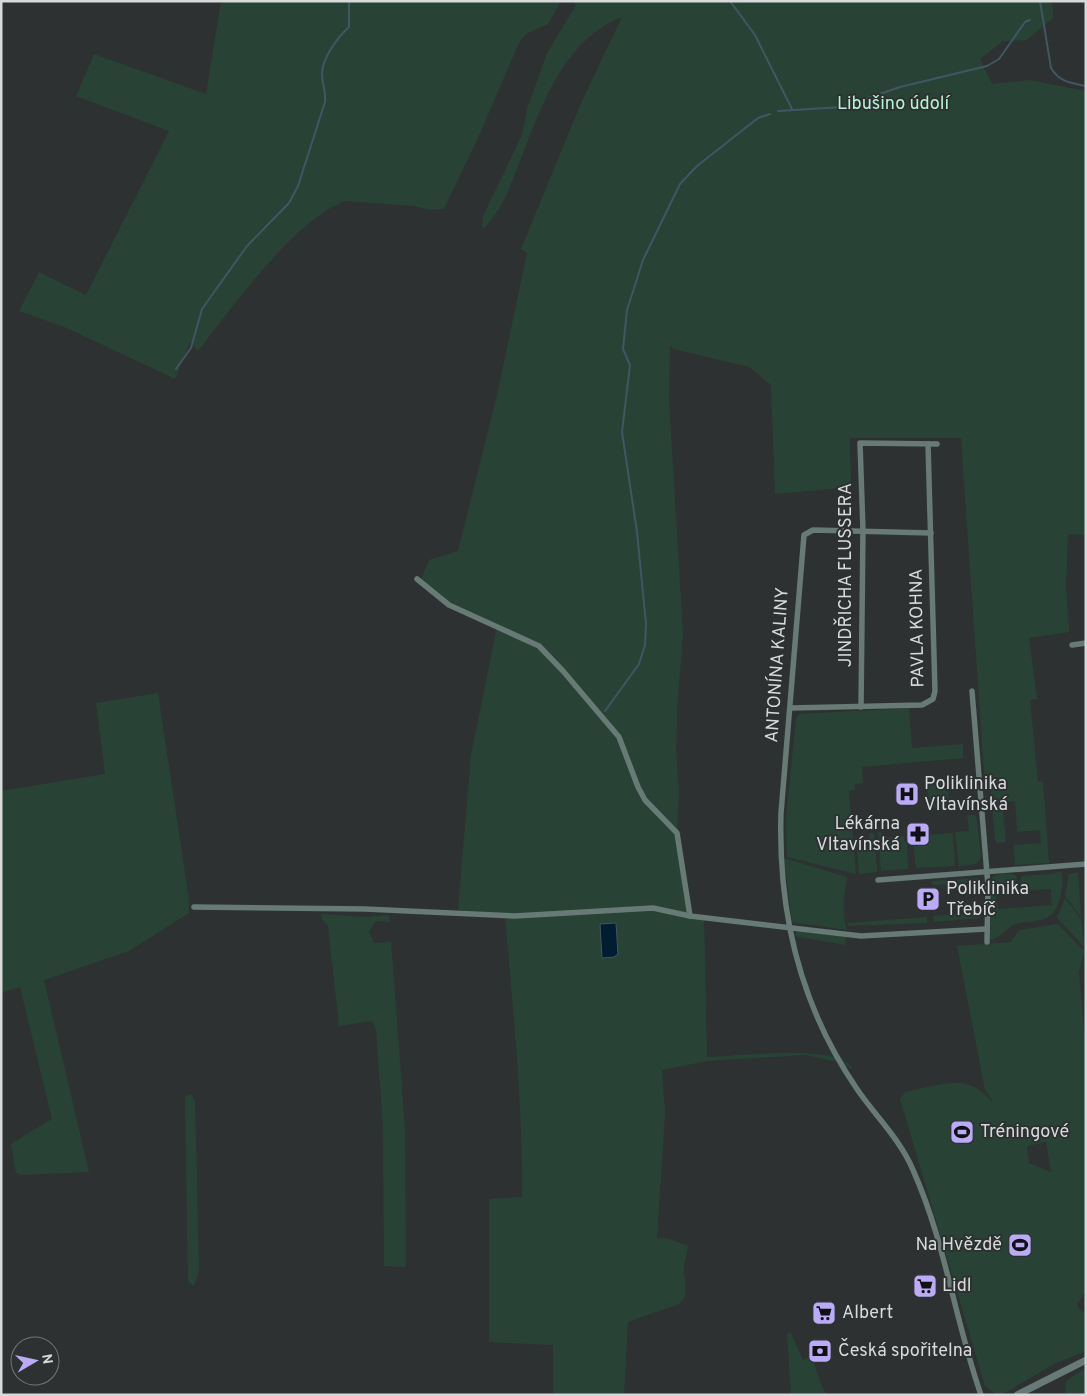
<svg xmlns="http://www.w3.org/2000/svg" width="1087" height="1396" viewBox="0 0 1087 1396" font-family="Overpass,sans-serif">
<rect width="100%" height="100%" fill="#2d3131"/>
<g fill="#284336" fill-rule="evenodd">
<path d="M221,1h340l-13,23 -22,10 -7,9 -41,95 -34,71 -14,1 -17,-4 -68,-5c-51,19 -113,107 -147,150l-8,-9 -15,37 -108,-51 -48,-17 20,-39 47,23 83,-164 -93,-35 18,-42 112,40z"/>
<path d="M572,1h480l1,17 -26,22 -24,1 -23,18 12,25 37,-4 57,11v444l-18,-1 -2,52 3,46 -40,6 8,61 -7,1 8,82h5l6,81 -34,2 -1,-20 27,-2 -1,-13 -23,2 -2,-31 -13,1 4,40 -9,1 -2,-4 -5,-53h-5l-24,-348h-111l1,49 -76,7 -4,-109 -22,-18 -75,-18 -4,-3 -1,54 14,235 -6,74 -1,43 3,40 -2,41 13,83 14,1 3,140c30,0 129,-15 146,12l-15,-7 -33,-7 -98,6 -45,9 3,43 -8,125 12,1 19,7c-1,7 -3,13 -4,20 -1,13 7,29 -5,38l-51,18 -4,73h-71v-50l-64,-3v-143l33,-2c1,-94 -9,-188 -17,-281l-47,-6 13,-155 26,-128 -48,-22 -28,-25 8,-20 29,-9 39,-156 30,-142 -6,-4 60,-146 41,-86c-71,28 -88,118 -117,181 -5,11 -14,21 -21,31l-2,-2 1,-11 39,-81 5,-26 20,-56 29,-48z"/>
<path d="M158,693l30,200 1,20 -60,38 -85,29 45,192 -68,3 -5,-2 -5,-29 41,-25 -32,-132 -19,6v-202l104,-17 -9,-71z"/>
<path d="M909,708l3,40 51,-4v14l-101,9 1,16 -8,1v6l-6,1 7,83 -69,-17 -1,-38 10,-101 3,-4z"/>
<path d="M933,780h11l4,5 1,19 -5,4 -14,-1 -3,-20z"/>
<path d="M967,815h7l3,4 4,39 -5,6 -17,2 -4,-34 14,-1z"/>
<path d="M878,832h3l1,6 22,-2v5h3l1,28 -27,2z"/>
<path d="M869,833h5l3,39 -18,2 -2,-24 13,-1z"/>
<path d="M953,833l2,33 -39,2 -3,-28 12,-1v-4z"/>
<path d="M784,858l63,19c-3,17 -6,35 0,53l-55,-8z"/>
<path d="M1062,871c2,13 -1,40 -15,47 -9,4 -21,3 -31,6 -9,2 -11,12 -26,16l2,-63c9,-4 17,-5 25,-1l-3,16 -18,1 2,16 54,-4 -1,-16 -32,2 2,-15 31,-2z"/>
<path d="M1078,872l3,45 -16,-21 4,-22z"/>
<path d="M977,878l6,3 -3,37 -46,4 -1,-6 47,-3 2,-31 -50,3v-4z"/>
<path d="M1065,898l16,21 3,28 -27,-29z"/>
<path d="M321,914l45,3 23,-2 1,7 -14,-1 -7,10 5,12 17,-1 14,187 1,138 -22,-1 -1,-139 -7,-98 -4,-8 -33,5 -11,-100 -6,-7z"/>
<path d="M927,917v6l-78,3 -2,-3z"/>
<path d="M1058,924l26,27 -5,21 7,82v237l-9,13 3,6 6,4v37l-32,13 -51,30h-8l-10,-8 -85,-287 5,-7c17,-3 48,-13 65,-7 10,3 17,12 24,18l-9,-13 -28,-144 54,-4 8,-12zM1046,1142l5,30 -22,-9 -2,-17z"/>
<path d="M797,931l49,6 -1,8 -51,-9z"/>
<path d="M191,1094l4,7 4,170 -5,15 -6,-5 -3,-184z"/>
<path d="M787,1333h4l12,27 9,-3 10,30 5,8h-36z"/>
<path d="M1086,1368v27h-21l1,-14z"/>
</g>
<path fill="#001e2f" stroke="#405662" d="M616,923l2,31 -4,3 -12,1 -2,-34z"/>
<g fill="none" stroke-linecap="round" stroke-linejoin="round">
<g stroke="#405662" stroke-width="2">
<path d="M730,1l25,34 37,74"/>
<path d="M1040,1l11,67c8,14 20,15 35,18"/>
<path d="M778,111l64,-4 58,-20 87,-21 12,-7 26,-37 5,-2"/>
<path d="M176,369l15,-21 11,-39 45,-63 42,-43 9,-17 27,-84c1,-12 -3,-18 -3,-28 0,-16 16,-37 27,-47v-26"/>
<path d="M605,711l34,-47 6,-19 1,-21 -9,-92 -15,-100 8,-67 -7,-16 4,-39 16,-50 37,-76 17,-18 61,-48 12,-4"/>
</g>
<g stroke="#677a76" stroke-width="5.5">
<path d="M931,533l-118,-3 -9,5 -23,278c-3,100 19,193 76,276 19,28 43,50 56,81 32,71 42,151 68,225"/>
<path d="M417,579l32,26 90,41 24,25 56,66 19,50 7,13 32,33 13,83"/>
<path d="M1072,645l14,-2"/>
<path d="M972,691l16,195 -1,56"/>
<path d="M861,707l2,-177 -3,-87 77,1"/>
<path d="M791,708l131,-3 11,-6 2,-8 -7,-247"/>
<path d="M878,880l208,-16"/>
<path d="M194,907l171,2 150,7 138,-8 37,8 171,20 125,-7"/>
</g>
<path stroke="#677a76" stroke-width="7" d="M1017,1395l69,-35"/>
</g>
<defs>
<g id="hospital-square" transform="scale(1.25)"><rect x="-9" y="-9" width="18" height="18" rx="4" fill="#baaaf7" stroke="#2d3131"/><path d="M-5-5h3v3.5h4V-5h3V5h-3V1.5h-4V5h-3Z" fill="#111"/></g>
<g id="pharmacy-square" transform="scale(1.25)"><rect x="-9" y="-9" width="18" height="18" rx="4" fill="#baaaf7" stroke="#2d3131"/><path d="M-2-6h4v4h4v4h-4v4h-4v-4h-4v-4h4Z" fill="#111"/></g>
<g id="parking-square" transform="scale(1.25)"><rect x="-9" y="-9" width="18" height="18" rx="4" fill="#baaaf7" stroke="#2d3131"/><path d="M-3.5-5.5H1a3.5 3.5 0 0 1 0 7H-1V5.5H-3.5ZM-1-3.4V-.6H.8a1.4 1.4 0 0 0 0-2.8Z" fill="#111"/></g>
<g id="stadium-square" transform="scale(1.25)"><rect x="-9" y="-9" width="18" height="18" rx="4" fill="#baaaf7" stroke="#2d3131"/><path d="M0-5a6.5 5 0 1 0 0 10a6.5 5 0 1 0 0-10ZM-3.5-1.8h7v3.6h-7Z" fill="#111"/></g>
<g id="supermarket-square" transform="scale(1.25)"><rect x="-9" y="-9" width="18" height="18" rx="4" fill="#baaaf7" stroke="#2d3131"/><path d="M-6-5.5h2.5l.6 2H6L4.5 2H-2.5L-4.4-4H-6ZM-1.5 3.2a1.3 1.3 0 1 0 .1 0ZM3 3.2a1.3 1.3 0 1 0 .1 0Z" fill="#111"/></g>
<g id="bank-square" transform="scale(1.25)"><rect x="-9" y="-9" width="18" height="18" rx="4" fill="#baaaf7" stroke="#2d3131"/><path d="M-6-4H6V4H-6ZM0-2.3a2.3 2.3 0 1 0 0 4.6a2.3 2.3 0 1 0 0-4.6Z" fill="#111"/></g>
</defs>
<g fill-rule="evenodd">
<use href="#hospital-square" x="907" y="794"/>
<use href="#pharmacy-square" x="918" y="834"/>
<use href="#parking-square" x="928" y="899"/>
<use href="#stadium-square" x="962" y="1132"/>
<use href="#stadium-square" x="1020" y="1245"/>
<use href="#supermarket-square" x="925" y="1286"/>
<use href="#supermarket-square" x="824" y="1313"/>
<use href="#bank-square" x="820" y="1351"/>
</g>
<g text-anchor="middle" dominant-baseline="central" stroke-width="4" stroke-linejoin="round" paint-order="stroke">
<g font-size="18" fill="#b2f5d3" stroke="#2d3131">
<text x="893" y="104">Libušino údolí</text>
</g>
<g font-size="18" fill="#d7dada" stroke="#2d3131">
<text transform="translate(846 575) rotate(-90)">JINDŘICHA FLUSSERA</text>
<text transform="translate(918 628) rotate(-91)">PAVLA KOHNA</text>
<text transform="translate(778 665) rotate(-86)">ANTONÍNA KALINY</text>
</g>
<g font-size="18" fill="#d7dada" stroke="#2d3131" text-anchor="start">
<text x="924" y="784">Poliklinika<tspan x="924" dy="21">Vltavínská</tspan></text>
<text x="900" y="824" text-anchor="end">Lékárna<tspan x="900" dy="21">Vltavínská</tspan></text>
<text x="946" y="889">Poliklinika<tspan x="946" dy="21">Třebíč</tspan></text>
<text x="980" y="1132">Tréningové</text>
<text x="1002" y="1245" text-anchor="end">Na Hvězdě</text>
<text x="942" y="1286">Lidl</text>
<text x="842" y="1313">Albert</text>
<text x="838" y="1351">Česká spořitelna</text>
</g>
</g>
<rect width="1087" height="1396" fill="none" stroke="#d7dada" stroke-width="5"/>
<g transform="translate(35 1361) rotate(81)"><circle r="24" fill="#2d3131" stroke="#717575"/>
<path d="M0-4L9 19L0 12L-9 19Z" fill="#baaaf7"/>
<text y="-8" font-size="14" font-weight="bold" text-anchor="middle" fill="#d7dada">N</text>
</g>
</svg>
